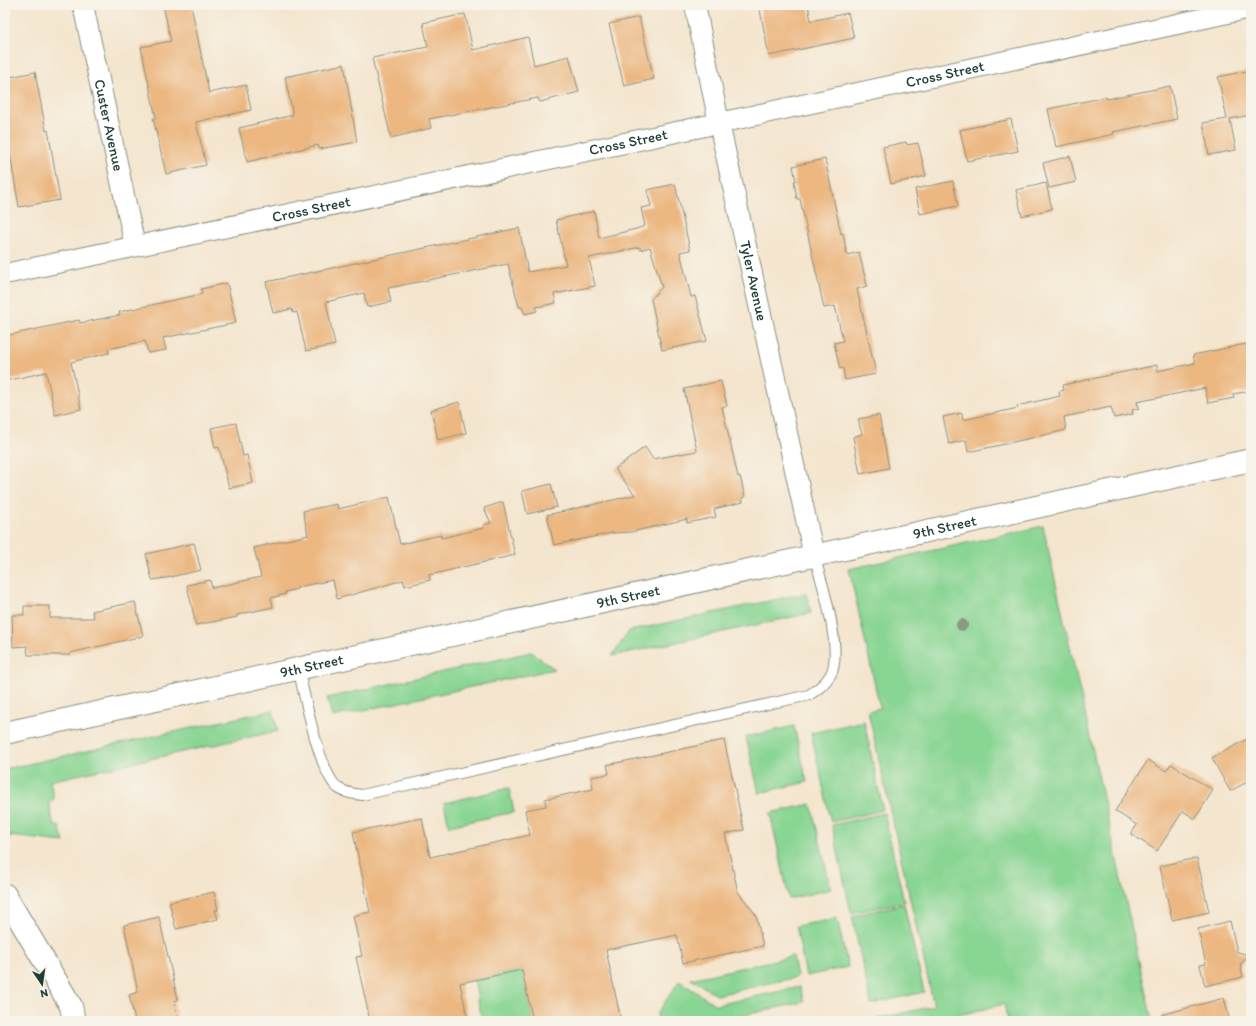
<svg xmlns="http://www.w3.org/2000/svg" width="1256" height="1026" viewBox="0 0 1256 1026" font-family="Itim,sans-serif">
<rect width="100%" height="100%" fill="#f7f3e8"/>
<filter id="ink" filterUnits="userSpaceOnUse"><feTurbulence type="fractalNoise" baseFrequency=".025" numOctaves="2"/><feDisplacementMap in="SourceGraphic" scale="8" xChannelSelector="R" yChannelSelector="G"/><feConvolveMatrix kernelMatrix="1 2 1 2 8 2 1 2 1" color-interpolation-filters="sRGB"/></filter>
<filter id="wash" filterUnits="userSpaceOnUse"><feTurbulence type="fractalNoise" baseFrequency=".012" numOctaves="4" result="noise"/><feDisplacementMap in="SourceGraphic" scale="16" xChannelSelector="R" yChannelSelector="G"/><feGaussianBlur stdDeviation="0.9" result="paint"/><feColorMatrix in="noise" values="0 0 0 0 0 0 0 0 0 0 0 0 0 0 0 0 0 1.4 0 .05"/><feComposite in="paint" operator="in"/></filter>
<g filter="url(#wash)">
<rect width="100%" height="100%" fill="#f4e5ce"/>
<g fill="#89d593" stroke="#548964">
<path d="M1043,526l40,179 69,316h-144l-4,-17 -69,17h-67l66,-15 -66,-295 12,-3 -31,-139z"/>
<path d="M806,593l5,20 -199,43 17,-25z"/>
<path d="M531,652l24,17 -223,48 -5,-19z"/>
<path d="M273,710l5,21 -228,50 4,18 -5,3 5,24h5l5,16 -55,-6 -4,-7v-60z"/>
<path d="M864,721l19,89 -52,12 -20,-89z"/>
<path d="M794,726l13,56 -48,11 -13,-56z"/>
<path d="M509,788l5,24 -65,14 -5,-23z"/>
<path d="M811,804l20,85 -42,10 -19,-86z"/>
<path d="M884,813l20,89 -53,11 -19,-88z"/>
<path d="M904,904l20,88 -53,12 -19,-88z"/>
<path d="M837,918l11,49 -42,9 -10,-50z"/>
<path d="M793,956l4,21 -80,18 -26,-16z"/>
<path d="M522,970l11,51h-51l-8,-41z"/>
<path d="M679,981l37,24 84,-18 4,15 -87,19h-59l-1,-7z"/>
</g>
<g id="blocks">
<g fill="#ecb781">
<path d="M163,5h28l18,88 37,-8 5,25 -55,12 10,43 -40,9 -13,-56h3l-15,-71 30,-6z"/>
<path d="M759,5h49l3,16 37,-8 6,25 -85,18z"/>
<path d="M465,14l8,36 55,-13 6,28 35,-9 10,36 -39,10 -2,-4 -109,21 2,9 -40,10 -19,-80 56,-11 -5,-24z"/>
<path d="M639,17l15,62 -30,7 -15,-62z"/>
<path d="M344,64l13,78 -38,7 -1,-4 -71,17 -8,-34 54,-13 -8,-38z"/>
<path d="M1251,70v45l-21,4 6,31 -27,5 -6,-32 24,-4 -9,-42z"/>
<path d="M35,72l11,59 2,-1 12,70 -41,7 -14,-82v-47z"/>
<path d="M1170,86l7,33 -64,13 1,2 -58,13 -8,-38 58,-12 1,2z"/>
<path d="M1011,119l7,32 -51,10 -7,-31z"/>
<path d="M906,142l1,3 11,-2 8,33 -35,8 -8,-37z"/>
<path d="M1070,156l6,26 -27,6 -6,-25z"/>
<path d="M825,159l16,75 2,-1 4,22 12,-3 8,34 -10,3 19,85 -31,6 -2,-12 -3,1 -6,-26 9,-2 -8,-35 -11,2 -24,-109h-3l-3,-18h2l-3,-15z"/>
<path d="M953,181l5,25 -38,8 -5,-25z"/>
<path d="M1046,183l6,26 -30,7 -6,-26z"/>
<path d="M675,184l15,66 -10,2 11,45 4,-1 12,45 -45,9 -11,-51 11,-12 -12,-40 -10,3v-3l-51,11 6,28 -41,8 2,9 -20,4 1,4 -12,3 -3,-7h-3l-11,-43 -120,24 3,14 -24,5 -3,-14 -38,9 9,43 -29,6 -9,-39 -4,1 -1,-4 -19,4 -7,-31 253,-54 9,44 38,-7 -10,-45 38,-9 5,27 37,-9 9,-3 -4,-18 10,-2 -4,-16z"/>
<path d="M227,283l9,40 -73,15 3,12 -18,3 -3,-12 -37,8 1,4 -38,9 10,47 -26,6 -9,-43 -41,9v-45l74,-16 1,3 40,-8 -1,-3 83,-18 -1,-5z"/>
<path d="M1246,344l5,23v24l-18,3 1,4 -26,5 -3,-15 -68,14 2,6 -7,2 1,4 -19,4 -3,-11 -47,10 2,13 -70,16 -28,6 -2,-12 -17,4 -6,-27 19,-4 1,7 55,-12 -1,-2 43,-10 -1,-5 5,-1 -1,-5 94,-20 1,6 37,-8 -2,-8z"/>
<path d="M721,381l6,25 -5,1 16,70 2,-1 5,21 -3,1 1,4 -29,7 2,8 -29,6v-4l-56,13 -19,1 -58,12 -7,-30 88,-20 -20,-26 30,-22 8,12 44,-8 -13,-62z"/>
<path d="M459,402l7,31 -28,7 -7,-30z"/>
<path d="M879,415l10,53 -29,6 -7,-37 9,-3 -4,-15z"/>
<path d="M236,423l7,33 4,-1 6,28 -24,5 -10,-41 -4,1 -4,-20z"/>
<path d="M551,484l6,23 -30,7 -5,-23z"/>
<path d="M389,497l11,47 41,-9v3l43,-10 -1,-3 8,-2 -7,-15 19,-6 12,53 -86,20 1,5 -25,6 -2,-6 -66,19 -4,-19 -36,7v2l-12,3 1,2 -15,4 2,9 -36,8v2l-41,8 -9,-40 23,-5 2,8 49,-11 -7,-29 54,-13 -5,-24 34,-7 1,5z"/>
<path d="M194,543l7,27 -35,8 -14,2 -6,-26z"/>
<path d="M135,602l8,34 -73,17v2h-42l-1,-9 -14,1 -1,-32h12v-9h26v12h44l-2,-7z"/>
<path d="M1251,737v43l-21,11 -18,-33z"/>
<path d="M724,740l20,90 -19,4 13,58 18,23 7,31 -80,17 -6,-28 -71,15 15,71h-88l-11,-51 -62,13 8,38h-98l-14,-64 6,-1 -9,-40 17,-4 -17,-80 69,-14 8,39 100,-22 -5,-25 21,-4 -1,-7 48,-10 -2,-12 18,-3 -2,-9z"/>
<path d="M1148,760l18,11 5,-7 42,26 -18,29 -12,-8 -26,40 -26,-17 6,-9 -22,-14z"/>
<path d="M1197,858l12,54 -37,8 -12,-54z"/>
<path d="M214,892l4,18h-3l3,9 -42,10 -7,-27z"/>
<path d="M159,917l19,83 -4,1 4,20h-43l-6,-26 9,-3 -14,-67z"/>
<path d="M1230,921l7,31 12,3 -9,10 3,12 -38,9 -5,-21 6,-1 -8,-35z"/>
<path d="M1224,998l6,23h-68l-1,-6z"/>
</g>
</g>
</g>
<g filter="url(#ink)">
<use href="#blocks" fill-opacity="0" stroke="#8a9181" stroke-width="1"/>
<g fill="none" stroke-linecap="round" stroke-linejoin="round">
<g stroke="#8a9181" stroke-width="12">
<path id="lane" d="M298,669c7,26 21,104 40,119 7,5 15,6 24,7l447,-100c9,-6 16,-11 22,-21 12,-23 -9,-93 -17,-118"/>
</g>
<g stroke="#8a9181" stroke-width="22">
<g id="street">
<path id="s1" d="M83,5l52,241"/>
<path id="s2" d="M695,5l24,118 95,433"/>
<path id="s3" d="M5,274l714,-151 532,-115"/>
</g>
</g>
<g stroke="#8a9181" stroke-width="24">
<g id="secondary">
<path id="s4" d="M5,733l1246,-273"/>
<path d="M5,895l66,111 3,15"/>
</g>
</g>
<use href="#lane" stroke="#fff" stroke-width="10"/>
<use href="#street" stroke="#fff" stroke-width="20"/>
<use href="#secondary" stroke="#fff" stroke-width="22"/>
</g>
<circle fill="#8a9984" cx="962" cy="625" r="6"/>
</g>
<g text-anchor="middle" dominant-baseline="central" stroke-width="3.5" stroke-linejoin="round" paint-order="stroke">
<g font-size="15" fill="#1f3d34" stroke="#f7f3e8">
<text stroke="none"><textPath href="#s3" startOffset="961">Cross Street</textPath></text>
<text stroke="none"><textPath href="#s1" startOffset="123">Custer Avenue</textPath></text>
<text stroke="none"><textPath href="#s3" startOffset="637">Cross Street</textPath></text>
<text stroke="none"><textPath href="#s3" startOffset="313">Cross Street</textPath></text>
<text stroke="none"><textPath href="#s2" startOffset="282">Tyler Avenue</textPath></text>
<text stroke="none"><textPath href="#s4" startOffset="962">9th Street</textPath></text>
<text stroke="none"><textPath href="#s4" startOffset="638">9th Street</textPath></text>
<text stroke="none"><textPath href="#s4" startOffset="314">9th Street</textPath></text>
</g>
</g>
<rect width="1256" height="1026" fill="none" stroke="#f7f3e8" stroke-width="20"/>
<g transform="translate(42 984) rotate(167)" stroke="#f7f3e8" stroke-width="3" paint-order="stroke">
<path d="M0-3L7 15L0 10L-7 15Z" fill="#1f3d34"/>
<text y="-6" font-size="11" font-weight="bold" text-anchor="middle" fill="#1f3d34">N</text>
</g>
</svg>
